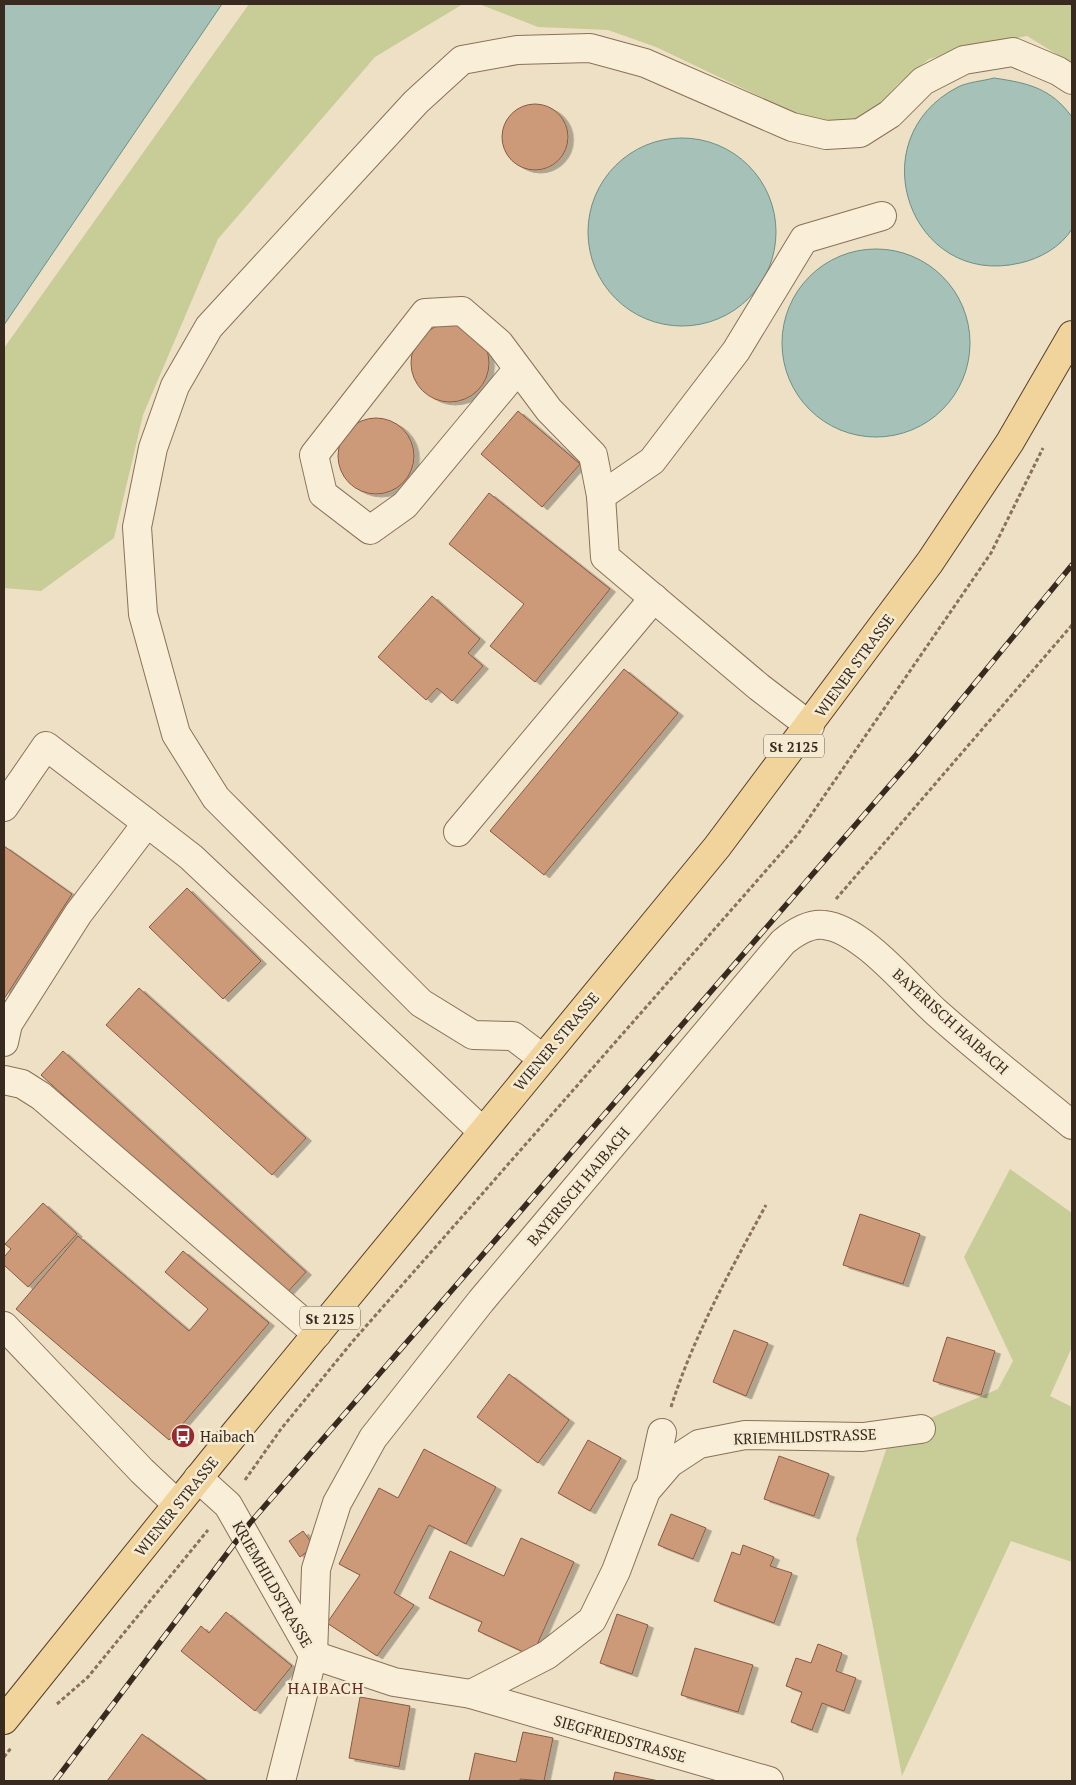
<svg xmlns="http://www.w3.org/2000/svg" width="1076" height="1785" viewBox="0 0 1076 1785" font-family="'PT Serif',serif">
<defs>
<filter id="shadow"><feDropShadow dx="5.5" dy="3" stdDeviation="0" flood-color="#0004"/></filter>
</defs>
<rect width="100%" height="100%" fill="#eee0c4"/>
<g fill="#c8cc97">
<path d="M249,4h214l-88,53 -157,182 -75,176 -29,123 -73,53 -37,-3v-240z"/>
<path d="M479,4h593v64l-14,-13 -31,-19 -43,8 -55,15 -31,25 -25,28 -22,14 -46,-8 -149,-71 -48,-17 -70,-3z"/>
<path d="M1010,1169l62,44v134l-22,49 22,11v155l-61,-21 -109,235 -46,-237 35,-104 107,-46 15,-28 -49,-104z"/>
</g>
<g fill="#a6c1b8" stroke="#6c8f86">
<path d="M4,4h218l-218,321z"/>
<path d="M994,78c34,5 57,10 78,39v112c-11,18 -33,30 -52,34 -109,26 -163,-124 -62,-176 10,-5 25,-6 36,-9z"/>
<circle cx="682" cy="232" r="94"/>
<circle cx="876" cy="343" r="94"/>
</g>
<g fill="#cc9979" stroke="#885a40" filter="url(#shadow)">
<circle cx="535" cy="137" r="33"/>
<circle cx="450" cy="363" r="39"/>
<path d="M518,411l62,53 -38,43 -61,-53z"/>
<circle cx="376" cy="456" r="38"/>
<path d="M489,493l121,96 -75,93 -45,-36 34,-42 -75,-60z"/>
<path d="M432,596l48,43 -12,14 15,13 -31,35 -15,-13 -11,12 -48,-43z"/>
<path d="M624,669l54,44 -134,162 -54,-44z"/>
<path d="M4,846l68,48 -68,105z"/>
<path d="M187,888l74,73 -38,38 -74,-72z"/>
<path d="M139,988l167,150 -34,37 -166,-150z"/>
<path d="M63,1051l243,221 -22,24 -243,-221z"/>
<path d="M43,1203l34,31 -49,53 -24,-22v-8l7,-8 -6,-5z"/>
<path d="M860,1214l60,20 -17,50 -60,-19z"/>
<path d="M78,1236l111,95 19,-22 -43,-37 18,-21 86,72 -100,117 -153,-131z"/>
<path d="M734,1330l34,13 -22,53 -33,-14z"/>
<path d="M947,1337l48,14 -14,44 -48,-14z"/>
<path d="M509,1374l60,46 -31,43 -61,-46z"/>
<path d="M588,1440l33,18 -31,53 -32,-18z"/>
<path d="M424,1449l72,38 -30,57 -37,-19 -35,68 20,12 -37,51 -50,-33 33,-48 -21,-11 40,-76 19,10z"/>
<path d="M779,1456l50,18 -15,42 -50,-17z"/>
<path d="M671,1514l35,14 -13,31 -35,-14z"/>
<path d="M303,1531l11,15 -14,11 -11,-16z"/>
<path d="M521,1538l53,24 -42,94 -54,-25 4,-9 -53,-24 21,-47 54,25z"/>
<path d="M743,1545l31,12 -4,9 22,7 -18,50 -60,-22 18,-49 8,3z"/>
<path d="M226,1612l66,54 -37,45 -74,-60 20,-25 8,7z"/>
<path d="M617,1614l31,11 -16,49 -32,-11z"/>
<path d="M818,1644l24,9 -6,18 20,7 -12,33 -22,-8 -10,27 -21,-8 11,-30 -16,-6 10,-28 15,5z"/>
<path d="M695,1648l58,17 -15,47 -57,-17z"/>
<path d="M360,1697l50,9 -11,61 -50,-9z"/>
<path d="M523,1732l30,6 -9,43 -24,-2v2h-51l6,-28 41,9z"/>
<path d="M142,1734l65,47h-100z"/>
<path d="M615,1772l44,9h-46z"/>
</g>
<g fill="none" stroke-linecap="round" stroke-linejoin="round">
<g stroke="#89715a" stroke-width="30">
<g id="minor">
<path d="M518,369l-113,136 -35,25 -47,-36 -9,-39 111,-142 37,-2 37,32 50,67 44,45 8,41 4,61 154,130 51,39"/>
<path d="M601,496l51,-35 84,-110 68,-112 78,-23"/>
<path d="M4,807l42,-61 101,77"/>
<path d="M458,832l196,-234"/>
<path d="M4,1042l4,-18 70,-110 69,-91 44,34 291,274"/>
<path d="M542,1058l-29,-22 -40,-1 -52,-32 -205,-205 -40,-64 -33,-120 -6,-87 16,-79 22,-62 34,-59 207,-225 46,-42 55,-10 73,-2 55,15 147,64 34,8 34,-2 30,-19 33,-33 41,-21 49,-8 45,19 14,9"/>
<path d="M4,1080l18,4 19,12 276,238"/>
<path d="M4,1326l138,145 35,33"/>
<path d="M198,1478l30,27 85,150 81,27 77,12 298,87"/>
<path d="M651,1483l11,-50"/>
<path d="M471,1694l76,-39 45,-35 24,-49 30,-80 24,-28 29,-19 46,-9 118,2 58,-8"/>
<path d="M281,1781l32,-126 3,-86 21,-66 36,-65 108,-137 302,-359c11,-9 26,-19 41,-17 38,4 85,63 113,88 44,39 90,75 135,112"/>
</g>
</g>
<g stroke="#56402e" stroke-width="30">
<path id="major" d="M4,1720l209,-260 504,-613 213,-285 80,-120 62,-107"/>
</g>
<g stroke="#89715a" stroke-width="3" stroke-dasharray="4 2.5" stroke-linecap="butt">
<path d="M836,899l236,-274"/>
<path d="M671,1407c23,-72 59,-136 95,-202"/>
<path d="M245,1480l36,-51 72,-88 445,-507 193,-281 52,-105"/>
<path d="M57,1704l31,-27 120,-147"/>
<path d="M4,1757l7,-9"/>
</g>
<use href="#minor" stroke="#f9eed7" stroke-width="28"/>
<use href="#major" stroke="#f1d49b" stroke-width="28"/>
<g stroke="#382a1e" stroke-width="5.5">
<path id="rail" d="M55,1781l195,-258 666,-768 156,-190"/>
</g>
<use href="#rail" stroke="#f5ebd3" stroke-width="4" stroke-dasharray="11" stroke-linecap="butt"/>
</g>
<defs>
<g id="bus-disc" transform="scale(1.25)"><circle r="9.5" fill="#982a2e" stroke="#f5ebd3"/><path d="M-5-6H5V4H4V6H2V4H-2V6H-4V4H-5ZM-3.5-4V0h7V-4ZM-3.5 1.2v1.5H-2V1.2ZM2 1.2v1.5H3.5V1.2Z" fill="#fff"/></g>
</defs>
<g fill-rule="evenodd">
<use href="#bus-disc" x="183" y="1436"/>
</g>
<g text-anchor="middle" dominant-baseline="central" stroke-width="5" stroke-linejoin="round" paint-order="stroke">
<g fill="#f5ebd3" stroke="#716454" stroke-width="1">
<rect x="764" y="734.5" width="60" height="23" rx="4"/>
<rect x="300" y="1306.5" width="60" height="23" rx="4"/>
</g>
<g font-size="14" font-weight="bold" fill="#382a1e">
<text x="794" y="746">St 2125</text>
<text x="330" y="1318">St 2125</text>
</g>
<g font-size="15" fill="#382a1e" stroke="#f5ebd3">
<text transform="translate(854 665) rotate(-54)">WIENER STRASSE</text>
<text transform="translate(951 1021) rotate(42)">BAYERISCH HAIBACH</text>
<text transform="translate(556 1041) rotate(-50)">WIENER STRASSE</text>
<text transform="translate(578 1186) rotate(-50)">BAYERISCH HAIBACH</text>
<text transform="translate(805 1436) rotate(-2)">KRIEMHILDSTRASSE</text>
<text transform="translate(176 1506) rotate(-51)">WIENER STRASSE</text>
<text transform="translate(273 1584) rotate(60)">KRIEMHILDSTRASSE</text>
<text transform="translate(620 1738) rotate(16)">SIEGFRIEDSTRASSE</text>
</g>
<g font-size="15" fill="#382a1e" stroke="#f5ebd3" text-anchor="start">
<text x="200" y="1436">Haibach</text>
</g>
<g font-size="16" letter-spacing="1" fill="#652a1d" stroke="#f5ebd3">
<text x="326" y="1688">HAIBACH</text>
</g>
</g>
<rect width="1076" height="1785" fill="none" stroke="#382a1e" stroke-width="10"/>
</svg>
